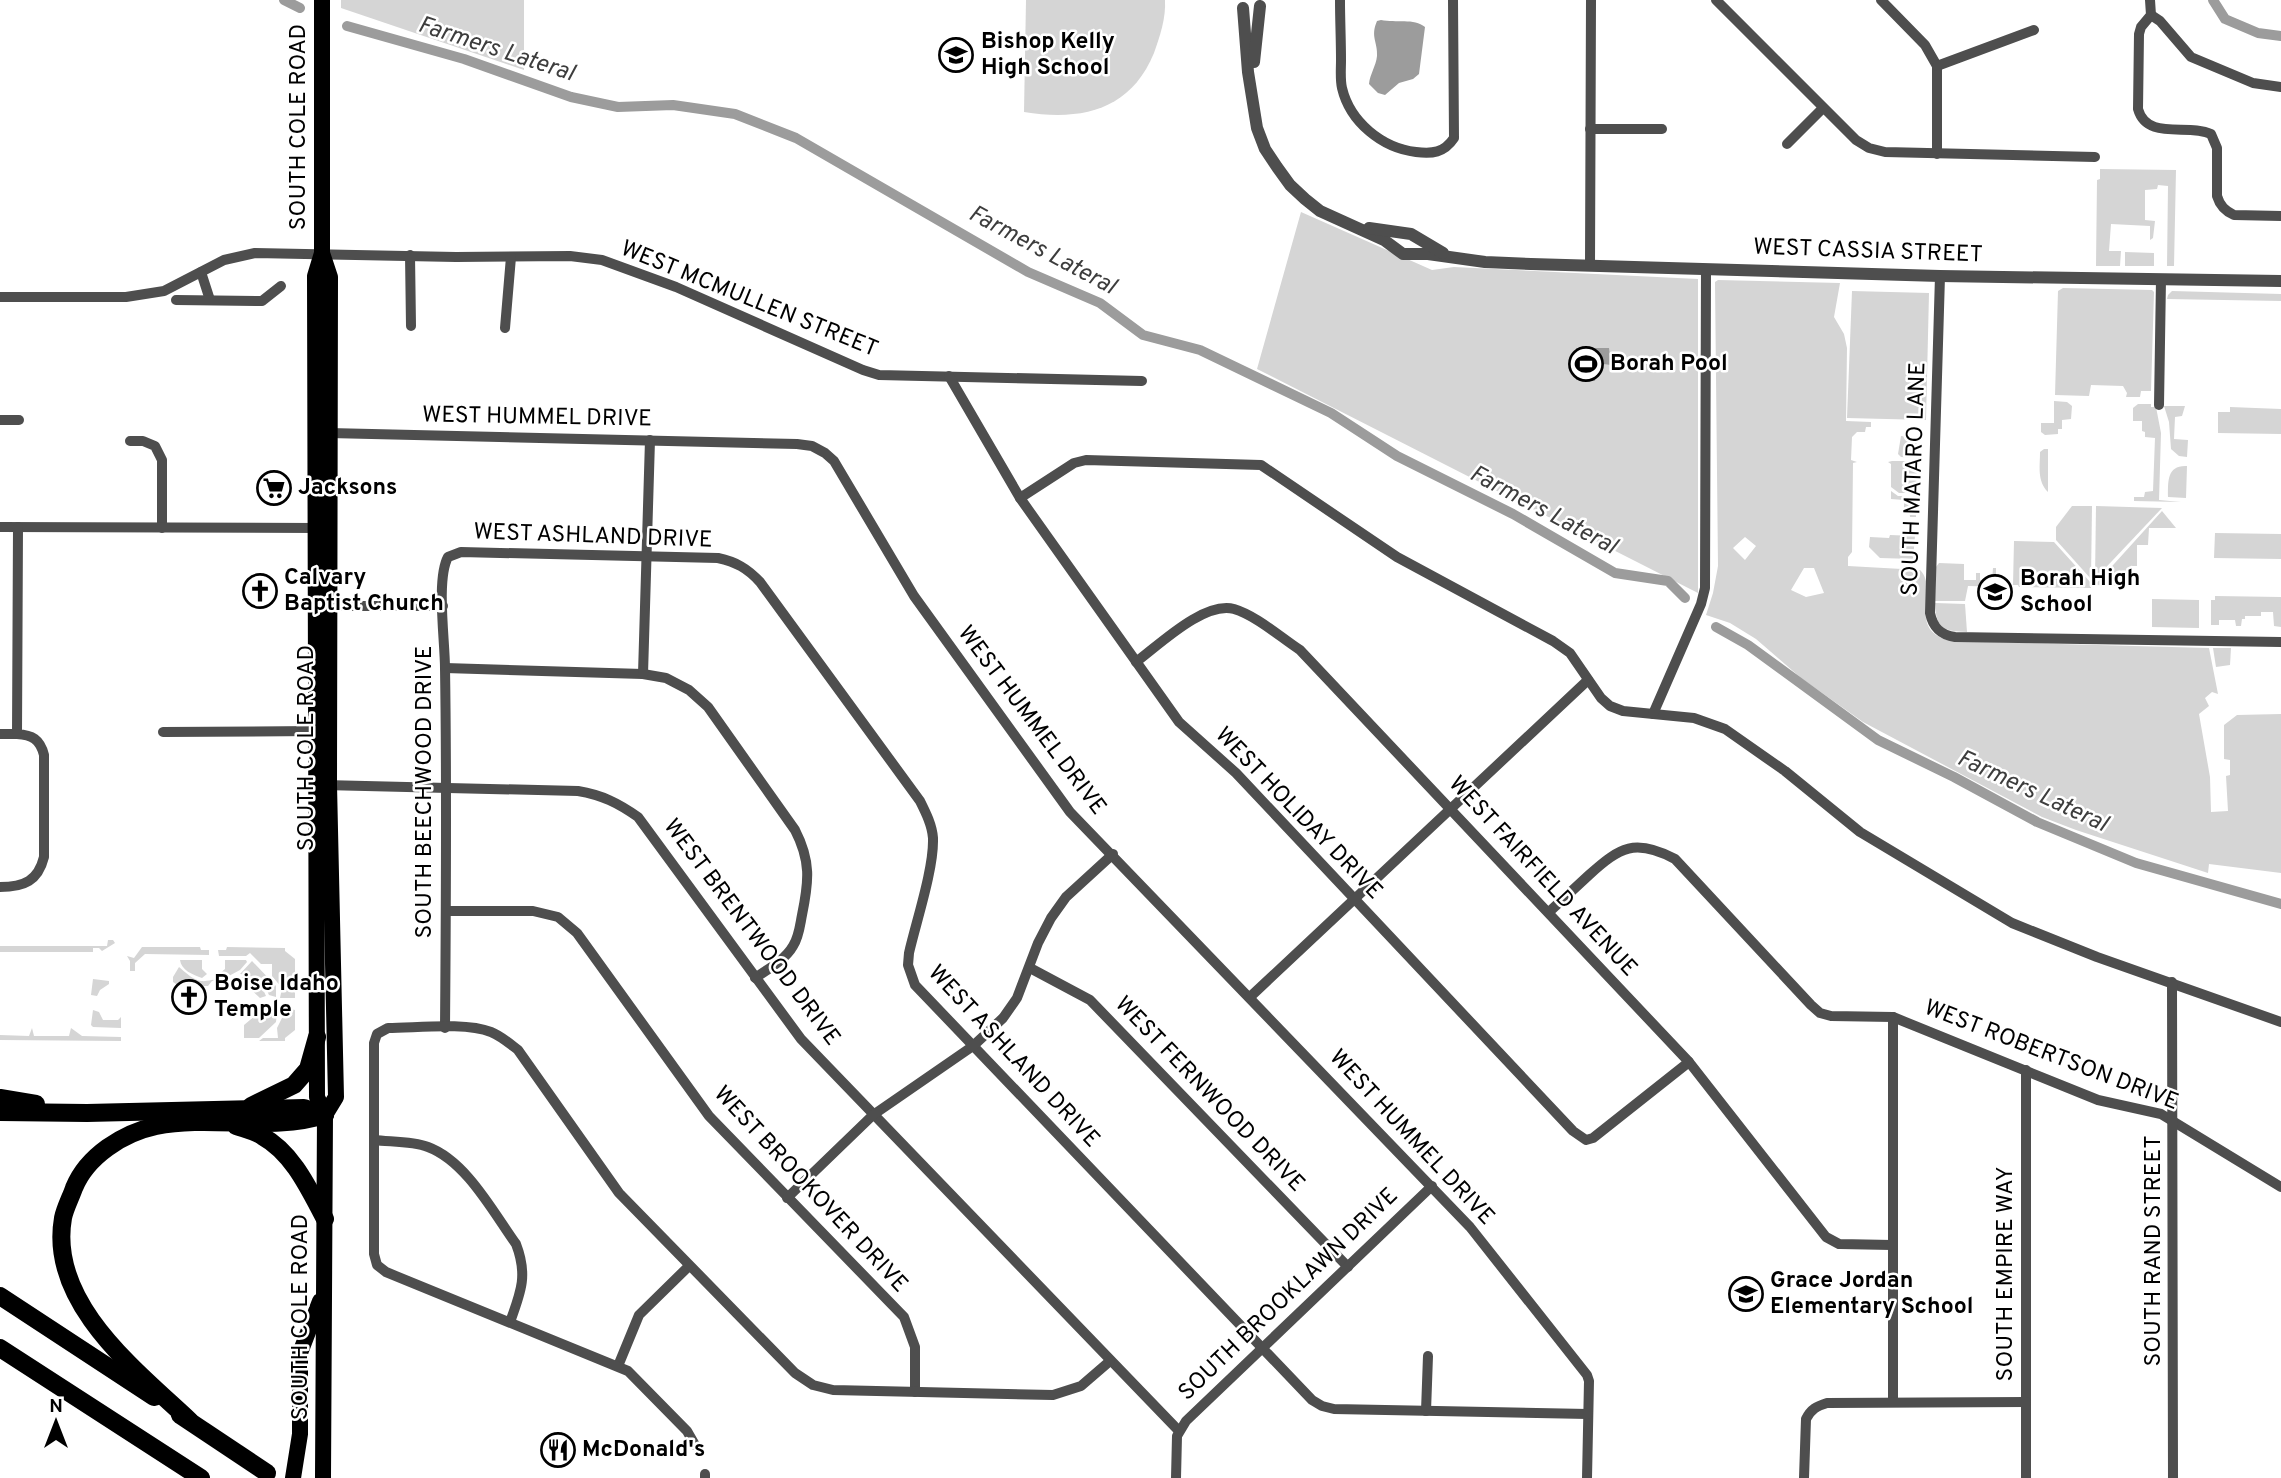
<svg xmlns="http://www.w3.org/2000/svg" width="2281" height="1478" viewBox="0 0 2281 1478" font-family="Overpass,sans-serif">
<rect width="100%" height="100%" fill="#fff"/>
<g fill="#d5d5d5" fill-rule="evenodd">
<path d="M341,0h183v70l-183,-62z"/>
<path d="M1026,0h139c1,18 -5,36 -11,53 -24,58 -73,68 -130,59z"/>
<path d="M2100,169l76,1 -2,96h-7l1,-80 -10,-1 -1,4 -12,1v30l10,1 -2,17 -3,2v-14l-39,-2 -2,27h12l-1,15h-24l1,-86 3,-1z"/>
<path d="M1301,212l131,58 22,-3 244,12v314l-441,-224z"/>
<path d="M2125,252l29,1v13h-29z"/>
<path d="M1718,280l122,3 -6,34 10,17 3,14 -1,73 25,1v5h-5l-1,5h-8l-5,5 -1,23 6,2 -4,1 -1,89 -4,5v9l72,4c20,20 -15,59 30,71l259,7 9,46 -6,-2 -7,6 4,8 -10,8 11,63 1,35 17,-1 -2,-35 4,-1v-15l-6,-1v-34l13,-10 44,-1v159l-72,-9 -1,9 -132,-43 -34,-13 -179,-95 -62,-44 -45,-39 -26,-16 -24,-8 7,-22 5,-27 -3,-284zM1745,537l11,9 -11,14 -12,-12zM1804,568h10l10,25 -18,4 -15,-7z"/>
<path d="M2063,288l89,2 2,2 -3,99h-10l-1,6h-14l1,-4 -4,-7 -32,-1 -2,11 -34,-1 3,-104z"/>
<path d="M1852,291l77,2 -3,127 -79,-2z"/>
<path d="M2172,291l109,3v7l-114,-2 1,-4z"/>
<path d="M2054,401l13,1 5,4 -1,13 -9,1v9h-4v5l-13,1 -4,-3v-9h13z"/>
<path d="M2138,404h13v3h5l5,26 -2,67 22,2 -47,-1v-4h10l1,-5 8,-1 2,-53 -10,-1v-5l-3,-1v-10h-9v-13z"/>
<path d="M2164,406h21l-3,10 -7,1 -1,22 14,1 -1,17 -8,-1 -8,-7 -2,-27z"/>
<path d="M2230,407l51,2v25l-63,-1v-21h12z"/>
<path d="M1901,436l16,2 -2,20 -14,-1 -3,-3z"/>
<path d="M2044,449h4v43c-11,-11 -8,-25 -8,-40z"/>
<path d="M1892,461h23l2,2 -1,28 -2,2h-15l-8,-6v-23l-3,-2z"/>
<path d="M2187,466l-1,32 -18,-1c0,-16 -1,-32 19,-31z"/>
<path d="M1891,491l7,5h16l2,2v19h-6l-1,-9h-5v-8l-13,-1z"/>
<path d="M2072,506h20l-1,73 -35,-39v-13z"/>
<path d="M2096,506l66,2 -67,71z"/>
<path d="M2162,511l14,17h-27l-1,17h-11v21h-6l-2,20 -34,-1z"/>
<path d="M2215,533l66,1v25l-67,-1z"/>
<path d="M1890,535l25,1 -2,23 -33,-1 -11,-11 1,-10 19,1z"/>
<path d="M2014,541l40,1 37,41v5l-72,-1 -1,-2h-5z"/>
<path d="M1939,563l25,1v16h12v-7h4v7l12,1 1,-13h3v13h13l-1,6 -40,-1 -3,15h-30l1,-34z"/>
<path d="M2215,596l66,1v30l-7,-1 -1,-14h-12v4h-16v3h-3l-1,7h-5l-1,-6h-16v5h-8v-25h4z"/>
<path d="M2152,599l47,1v28l-47,-1z"/>
<path d="M1935,603l30,1 2,28c-24,-1 -31,-3 -32,-29z"/>
<path d="M2213,648h18l-1,17 -14,2z"/>
<path d="M108,940h5l2,3 -13,8 -3,-3h-6v4h-93v-6h107z"/>
<path d="M142,947h58l1,3h8v5l-64,-1 -10,9v8h-5v-10l-3,-5 7,2z"/>
<path d="M227,947l58,1v3l10,8v39h-15l2,-10 -10,-12v-12h-11l-11,-11 -4,3h-27l-1,-6h8z"/>
<path d="M180,960h22v9l5,5 -5,4c-9,-3 -21,-8 -22,-18z"/>
<path d="M225,960h21l1,2 -7,8 -15,8 -6,-4 6,-5z"/>
<path d="M252,961l24,25v11l-7,-2c-5,-13 -16,-20 -29,-21z"/>
<path d="M179,967c6,5 14,13 22,14 8,1 11,-3 19,0h-8l-4,5h-24l-2,-3 -3,3 -6,-4v-5z"/>
<path d="M242,977c11,2 20,8 24,19l-6,2 -16,-15 -4,2 4,-5 -5,4h-17v-3l15,1z"/>
<path d="M93,979l16,2v3l-9,6 -3,6 -6,-1z"/>
<path d="M290,1009l5,1v20l-10,8v3h-26l4,-3h15l-1,-10 5,-10 -2,-8z"/>
<path d="M93,1010l6,2 4,8h15l3,-3v11l-28,-1 -2,-2z"/>
<path d="M262,1010l6,4 9,-1 -1,9 -17,16h-15v-13z"/>
<path d="M32,1028l2,8h35l2,-8 11,8 39,1v4l-121,-1v-5l29,1z"/>
</g>
<g fill="#9c9c9c">
<path d="M1381,20c15,3 33,-2 44,7l-6,47 -6,5 -14,4 -14,12 -7,-2 -9,-9c1,-10 7,-18 8,-28 1,-14 -7,-19 0,-35z"/>
<path d="M1576,348h33l2,17 -15,-2 -1,18 -19,-1z"/>
</g>
<g fill="none" stroke-linecap="round" stroke-linejoin="round">
<g stroke="#9c9c9c" stroke-width="10">
<path d="M284,0l16,8"/>
<path d="M2213,0l12,19 33,14 23,3"/>
<path d="M347,26l117,33 107,38 47,10 55,-2 62,9 61,24 232,134 72,31 43,32 57,15 131,63 66,43 116,58 102,59 53,8 17,17"/>
<path d="M1716,627l32,18 130,95 76,37 83,45 99,41 145,41"/>
</g>
<g stroke="#4e4e4e" stroke-width="10">
<path d="M1340,0c0,20 1,40 1,60 0,9 -1,20 1,28 8,34 40,60 74,64 16,2 28,1 38,-14l-1,-138"/>
<path d="M1716,0l140,140 13,8 16,4 210,5"/>
<path d="M1881,0l44,45 12,21v88"/>
<path d="M2150,0l1,15 -10,12 -2,7 -1,75c9,32 50,14 73,25l6,14v48c3,10 8,15 17,19l47,1"/>
<path d="M2151,15l9,6 31,36 62,26 28,4"/>
<path d="M1937,66l97,-36"/>
<path d="M1590,129h72"/>
<path d="M1787,144l36,-36"/>
<path d="M410,255l1,71"/>
<path d="M1590,265l1,-265"/>
<path d="M201,272l9,28"/>
<path d="M1940,276l-10,337c3,15 11,22 25,24l326,5"/>
<path d="M0,297h126l38,-6 60,-31 31,-7 201,4 114,-1 32,4 74,27 187,83 16,5 263,6"/>
<path d="M176,300l86,1 19,-15"/>
<path d="M505,328l6,-71"/>
<path d="M949,376l71,122 159,224 57,51 337,358 13,9 7,-2 96,-76"/>
<path d="M2159,405l2,-126"/>
<path d="M0,420h19"/>
<path d="M329,433l468,11 15,2 13,7 9,8 80,135 156,216 400,415 117,148 2,6 -2,97"/>
<path d="M130,441h13l12,5 7,14v68"/>
<path d="M1020,498l54,-35 12,-3 175,5 136,92 156,84 17,12 31,45 9,8 13,5 71,7 31,11 60,42 75,61 152,91 85,34 184,65"/>
<path d="M0,527l318,1"/>
<path d="M329,606h114"/>
<path d="M1136,662c23,-17 68,-61 98,-53 23,7 46,28 66,41l389,412 137,175 13,7 53,1"/>
<path d="M445,668l198,6 23,4 23,12 19,17 87,123c16,31 14,51 7,85 -2,10 -3,22 -9,31 -8,14 -25,23 -38,32"/>
<path d="M643,674l7,-234"/>
<path d="M1653,714l48,-110 4,-16 1,-319"/>
<path d="M163,732l152,-1"/>
<path d="M0,734h17"/>
<path d="M324,785l254,6c24,4 40,12 60,26l163,222 378,392"/>
<path d="M0,887c24,0 38,-6 44,-30v-102c-4,-16 -12,-20 -27,-21l1,-207"/>
<path d="M446,911h87l25,6 19,16 132,183 195,201 11,30v45"/>
<path d="M1549,912c13,-12 27,-25 40,-37 31,-28 46,-37 86,-16l136,146 9,8 11,3 62,1 205,83 63,14 120,73"/>
<path d="M1030,968l60,32 258,267"/>
<path d="M2172,982l1,496"/>
<path d="M1250,997l338,-317"/>
<path d="M445,1028c1,-120 2,-240 0,-360 0,-27 -9,-89 3,-111l13,-5 257,6c18,4 29,10 42,24l160,219c6,12 12,24 13,37 1,31 -17,84 -24,115l-1,12 7,20 397,415 10,6 12,3 254,5"/>
<path d="M2026,1070v408"/>
<path d="M374,1140c17,2 38,1 54,7 38,14 65,65 88,97 12,31 5,48 -6,78"/>
<path d="M787,1198l86,-83 100,-69 30,-28 14,-20 21,-55 13,-25 15,-21 47,-43"/>
<path d="M618,1366l21,-51 50,-49"/>
<path d="M1893,1402v-385"/>
<path d="M1426,1411l2,-55"/>
<path d="M695,1445l-8,-14 -59,-60 -242,-99 -9,-7 -3,-11v-211l3,-9 11,-6c28,0 77,-6 103,4 10,4 18,11 27,18l101,143 176,180 18,12 20,5 220,5 28,-9 29,-25"/>
<path d="M705,1478v-4"/>
<path d="M1176,1478l1,-42 9,-15 246,-235"/>
<path d="M1804,1478l2,-59c5,-10 11,-13 21,-16l199,-1"/>
</g>
<g stroke="#4e4e4e" stroke-width="12">
<path d="M1243,8l5,64 9,56 8,21 12,18 13,18 15,14 15,12 64,29 19,14h25l57,8 46,2 409,12 341,5"/>
<path d="M1254,62l6,-56"/>
<path d="M1369,228l42,6 32,19"/>
</g>
<g stroke="#000" stroke-width="16">
<path d="M322,0v253l8,24 -1,508 7,312 -11,18"/>
<path d="M322,253l-7,23 2,821 8,18 -2,363"/>
<path d="M293,1478l7,-44v-81l20,-52"/>
</g>
<g stroke="#000" stroke-width="18">
<path d="M0,1098l36,6"/>
<path d="M251,1106l43,-21 14,-16 9,-32"/>
<path d="M0,1112l87,1 217,-5 21,7"/>
<path d="M236,1126c9,3 19,5 26,10 31,17 47,53 63,83"/>
<path d="M0,1296l154,101"/>
<path d="M0,1348l201,130"/>
<path d="M180,1415l87,58"/>
<path d="M190,1421c-54,-51 -142,-118 -127,-203 2,-10 8,-21 11,-30 13,-32 49,-55 82,-62 56,-11 116,6 169,-11"/>
</g>
</g>
<defs>
<g id="school-ring" transform="scale(1.75)"><circle r="9.5" fill="#fff" stroke="#000" stroke-width="1.5"/><path d="M0-5L7-2L0 1L-7-2ZM-4 1L0 2.5L4 1V4Q0 6-4 4Z" fill="#000"/></g>
<g id="stadium-ring" transform="scale(1.75)"><circle r="9.5" fill="#fff" stroke="#000" stroke-width="1.5"/><path d="M0-5a6.5 5 0 1 0 0 10a6.5 5 0 1 0 0-10ZM-3.5-1.8h7v3.6h-7Z" fill="#000"/></g>
<g id="supermarket-ring" transform="scale(1.75)"><circle r="9.5" fill="#fff" stroke="#000" stroke-width="1.5"/><path d="M-6-5.5h2.5l.6 2H6L4.5 2H-2.5L-4.4-4H-6ZM-1.5 3.2a1.3 1.3 0 1 0 .1 0ZM3 3.2a1.3 1.3 0 1 0 .1 0Z" fill="#000"/></g>
<g id="church-ring" transform="scale(1.75)"><circle r="9.5" fill="#fff" stroke="#000" stroke-width="1.5"/><path d="M-1.2-6h2.4v3.5h3.3v2.4h-3.3V6h-2.4V-.1h-3.3v-2.4h3.3Z" fill="#000"/></g>
<g id="restaurant-ring" transform="scale(1.75)"><circle r="9.5" fill="#fff" stroke="#000" stroke-width="1.5"/><path d="M-5-6h1v4h1v-4h1v4h1v-4h1v5L-1.5 .5V6h-2V.5L-5-1ZM5-6V6H3V1.5H1.5Q1.5-4 5-6Z" fill="#000"/></g>
</defs>
<g fill-rule="evenodd">
<use href="#school-ring" x="956" y="55"/>
<use href="#stadium-ring" x="1586" y="364"/>
<use href="#supermarket-ring" x="274" y="488"/>
<use href="#church-ring" x="260" y="591"/>
<use href="#school-ring" x="1995" y="592"/>
<use href="#church-ring" x="189" y="997"/>
<use href="#school-ring" x="1746" y="1294"/>
<use href="#restaurant-ring" x="558" y="1450"/>
</g>
<g text-anchor="middle" dominant-baseline="central" stroke-width="5" stroke-linejoin="round" paint-order="stroke">
<g font-size="23" font-weight="bold" fill="#000" stroke="#fff" text-anchor="start">
<text x="981" y="42">Bishop Kelly<tspan x="981" dy="26">High School</tspan></text>
<text x="1610" y="364">Borah Pool</text>
<text x="298" y="488">Jacksons</text>
<text x="284" y="578">Calvary<tspan x="284" dy="26">Baptist Church</tspan></text>
<text x="2020" y="579">Borah High<tspan x="2020" dy="26">School</tspan></text>
<text x="214" y="984">Boise Idaho<tspan x="214" dy="26">Temple</tspan></text>
<text x="1770" y="1281">Grace Jordan<tspan x="1770" dy="26">Elementary School</tspan></text>
<text x="582" y="1450">McDonald's</text>
</g>
<g font-size="23" fill="#000" stroke="#fff">
<text transform="translate(299 127) rotate(-90)">SOUTH COLE ROAD</text>
<text transform="translate(1868 252) rotate(2)">WEST CASSIA STREET</text>
<text transform="translate(749 300) rotate(22)">WEST MCMULLEN STREET</text>
<text transform="translate(537 418) rotate(1)">WEST HUMMEL DRIVE</text>
<text transform="translate(1915 479) rotate(-88)">SOUTH MATARO LANE</text>
<text transform="translate(593 537) rotate(2)">WEST ASHLAND DRIVE</text>
<text transform="translate(1031 721) rotate(53)">WEST HUMMEL DRIVE</text>
<text transform="translate(307 748) rotate(-90)">SOUTH COLE ROAD</text>
<text transform="translate(425 792) rotate(-90)">SOUTH BEECHWOOD DRIVE</text>
<text transform="translate(1298 814) rotate(46)">WEST HOLIDAY DRIVE</text>
<text transform="translate(1542 877) rotate(47)">WEST FAIRFIELD AVENUE</text>
<text transform="translate(751 933) rotate(53)">WEST BRENTWOOD DRIVE</text>
<text transform="translate(2051 1056) rotate(21)">WEST ROBERTSON DRIVE</text>
<text transform="translate(1013 1057) rotate(47)">WEST ASHLAND DRIVE</text>
<text transform="translate(1209 1095) rotate(46)">WEST FERNWOOD DRIVE</text>
<text transform="translate(1411 1138) rotate(47)">WEST HUMMEL DRIVE</text>
<text transform="translate(810 1190) rotate(47)">WEST BROOKOVER DRIVE</text>
<text transform="translate(2154 1251) rotate(-90)">SOUTH RAND STREET</text>
<text transform="translate(2006 1274) rotate(-90)">SOUTH EMPIRE WAY</text>
<text transform="translate(1289 1295) rotate(-44)">SOUTH BROOKLAWN DRIVE</text>
<text transform="translate(301 1317) rotate(-90)">SOUTH COLE ROAD</text>
</g>
<g font-size="24" font-style="italic" fill="#3d3d3d" stroke="#fff">
<text transform="translate(496 50) rotate(18)">Farmers Lateral</text>
<text transform="translate(1042 251) rotate(28)">Farmers Lateral</text>
<text transform="translate(1543 511) rotate(28)">Farmers Lateral</text>
<text transform="translate(2032 792) rotate(25)">Farmers Lateral</text>
</g>
</g>
<g transform="translate(56 1422)" stroke="#ffffff" stroke-width="5" paint-order="stroke">
<path d="M0-5L12 26L0 18L-12 26Z" fill="#000000"/>
<text y="-10" font-size="19" font-weight="bold" text-anchor="middle" fill="#000000">N</text>
</g>
</svg>
